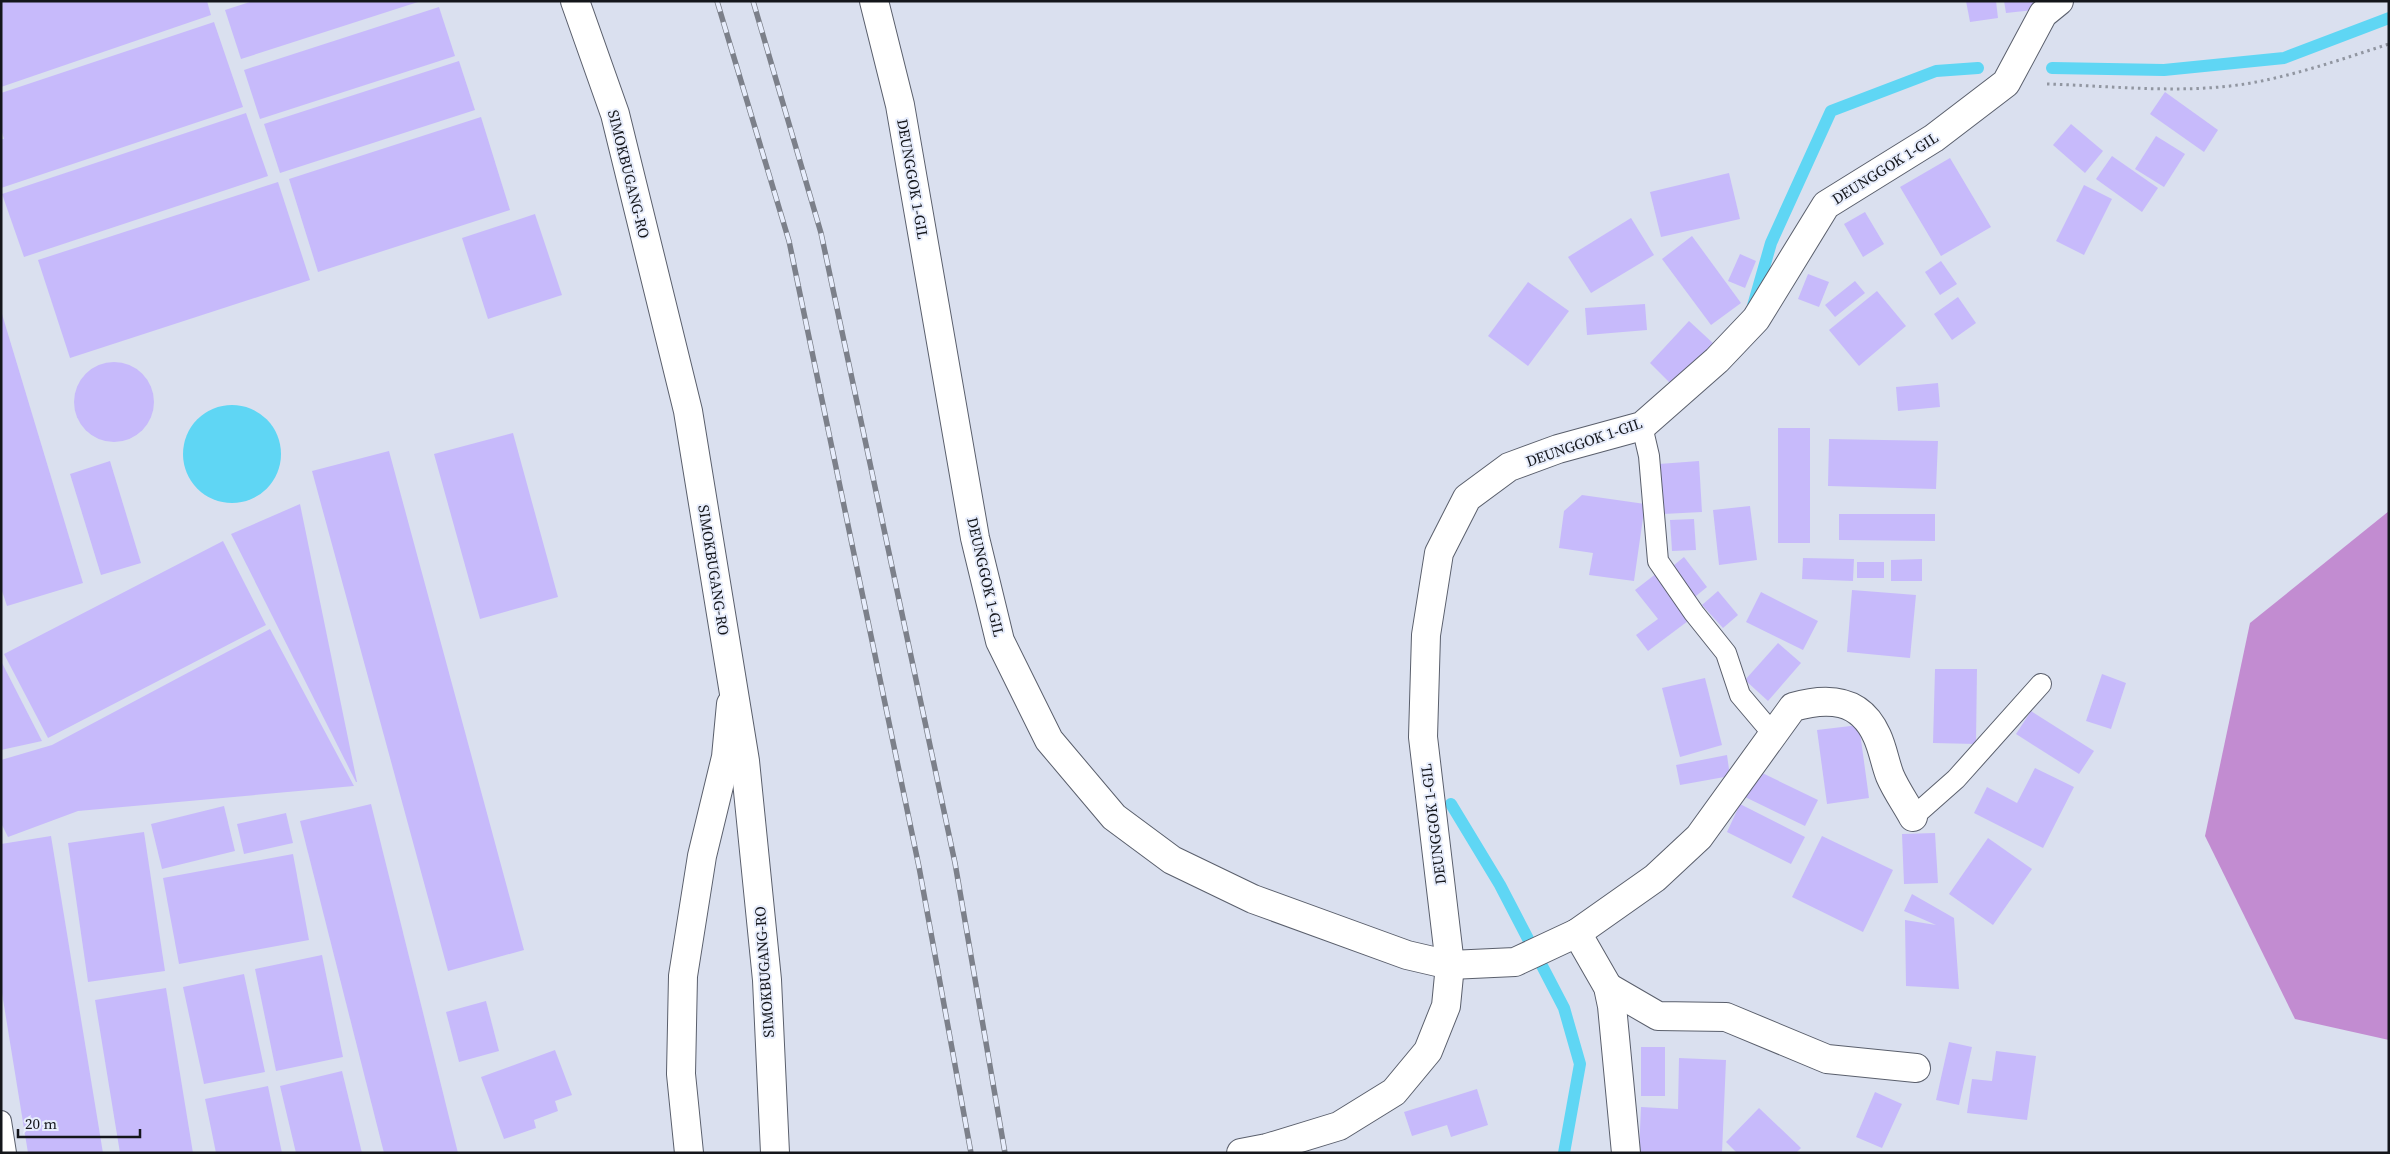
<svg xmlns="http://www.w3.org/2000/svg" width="2390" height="1154" viewBox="0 0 2390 1154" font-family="'Source Serif 4',serif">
<rect width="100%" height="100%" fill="#dae0ef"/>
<path fill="#c28cd1" d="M2389,511v529l-94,-21 -90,-183 45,-213z"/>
<circle fill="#5fd6f4" cx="232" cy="454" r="49"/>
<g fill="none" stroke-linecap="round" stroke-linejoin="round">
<g stroke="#5fd6f4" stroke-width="12">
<path d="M2052,68l112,2 120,-12 105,-40"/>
<path d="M1753,306l18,-63 60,-132 105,-40 42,-3"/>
<path d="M1451,804l49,81 64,123 16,56 -16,89"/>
</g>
</g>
<g fill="#c7bafb">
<path d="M1,1h206l4,14 -210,72z"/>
<path d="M253,1h165v1l-177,57 -16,-49z"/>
<path d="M1966,1h30l2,17 -28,4z"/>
<path d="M2004,1h29l1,9 -28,3z"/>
<path d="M439,7l16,49 -195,63 -16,-49z"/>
<path d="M214,22l29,85 -242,81v-49h3l-3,-10v-36z"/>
<path d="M459,61l16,49 -195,63 -16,-49z"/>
<path d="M2165,92l53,38 -14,22 -54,-38z"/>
<path d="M246,113l22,63 -244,81 -22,-63z"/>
<path d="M481,117l29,93 -192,62 -29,-93z"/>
<path d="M2071,124l32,27 -18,22 -32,-28z"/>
<path d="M2156,136l29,18 -21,33 -29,-18z"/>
<path d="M2112,156l46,32 -16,24 -46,-33z"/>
<path d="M1950,158l41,69 -50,29 -41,-69z"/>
<path d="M1729,173l11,46 -79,18 -11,-45z"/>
<path d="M278,182l32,98 -240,78 -32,-98z"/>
<path d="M2084,185l28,14 -28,56 -28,-14z"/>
<path d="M1865,212l19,32 -21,13 -19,-33z"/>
<path d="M535,214l27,81 -74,24 -26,-81z"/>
<path d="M1631,218l23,37 -63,38 -23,-36z"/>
<path d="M1692,236l49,67 -30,22 -49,-66z"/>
<path d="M1740,254l16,7 -11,27 -17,-7z"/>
<path d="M1941,261l16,23 -17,11 -15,-23z"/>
<path d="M1808,274l21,8 -10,25 -21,-8z"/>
<path d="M1855,281l10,12 -30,24 -10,-12z"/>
<path d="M1528,282l41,29 -41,55 -40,-30z"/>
<path d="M1877,291l29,35 -47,40 -30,-36z"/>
<path d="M1958,297l18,26 -24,17 -18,-26z"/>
<path d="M1645,304l2,26 -60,5 -2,-27z"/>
<path d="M2,314l81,269 -76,23 -6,-18z"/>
<path d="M1689,321l26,24 -40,43 -25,-25z"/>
<circle cx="114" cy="402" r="40"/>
<path d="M1938,383l2,24 -42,4 -2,-24z"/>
<rect x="1778" y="428" width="32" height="115"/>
<path d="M513,433l45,164 -78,22 -46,-165z"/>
<path d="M1829,439l109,2 -2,48 -108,-3z"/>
<path d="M389,451l135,499 -76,21 -136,-500z"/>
<path d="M110,461l31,102 -40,12 -31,-101z"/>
<path d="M1699,461l3,51 -39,2 -4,-50z"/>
<path d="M1582,495l63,9 -11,77 -45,-6 4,-22 -34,-5 5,-37z"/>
<path d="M300,504l57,278h-1l-125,-248z"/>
<path d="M1750,506l7,54 -38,5 -6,-55z"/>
<path d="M1839,514h96v27l-96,-1z"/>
<path d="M1694,519l2,31 -24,1 -2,-31z"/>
<path d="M223,541l43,84 -218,113 -44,-84z"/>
<path d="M1684,557l23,30 -16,13 -23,-30z"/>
<path d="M1803,558l51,1 -1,22 -51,-2z"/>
<path d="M1922,559v22h-31v-21z"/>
<rect x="1857" y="562" width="27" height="16"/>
<path d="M1657,573l35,45 -44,33 -12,-16 22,-16 -23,-29z"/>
<path d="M1852,590l64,5 -6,63 -63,-6z"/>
<path d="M1718,591l20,24 -15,13 -21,-23z"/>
<path d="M1761,592l57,29 -15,29 -57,-28z"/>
<path d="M270,629l84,157 -276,25 -70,26 -7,-14v-63l51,-15z"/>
<path d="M1778,643l23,20 -33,38 -23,-21z"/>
<path d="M1,661l41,80 -41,9z"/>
<path d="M1935,669h42l-1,75 -43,-1z"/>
<path d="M2102,674l24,9 -15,46 -25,-8z"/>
<path d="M1705,678l17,67 -42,12 -18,-69z"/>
<path d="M2031,711l63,40 -15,23 -63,-40z"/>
<path d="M1859,725l10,73 -42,6 -10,-74z"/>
<path d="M1727,755l3,21 -50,9 -4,-20z"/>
<path d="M2035,768l39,19 -31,61 -69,-35 13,-26 30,16z"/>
<path d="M1756,770l62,30 -13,26 -62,-30z"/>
<path d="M371,804l87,349h-74l-84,-332z"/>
<path d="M1740,804l65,33 -14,27 -64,-32z"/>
<path d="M224,806l11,45 -73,18 -11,-45z"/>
<path d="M286,813l7,30 -49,11 -7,-30z"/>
<path d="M144,832l21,139 -77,11 -20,-139z"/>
<path d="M1935,833l3,50 -34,1 -2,-50z"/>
<path d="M51,836l52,317h-75l-27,-166v-143z"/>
<path d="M1822,836l71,34 -30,62 -71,-35z"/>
<path d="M1988,838l44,31 -39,56 -44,-31z"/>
<path d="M293,854l16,86 -130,24 -16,-86z"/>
<path d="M1912,894l42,24 5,71 -53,-3 -1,-66 31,5 -32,-14z"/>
<path d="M322,955l21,102 -67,14 -21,-102z"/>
<path d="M244,974l21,98 -61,12 -21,-97z"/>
<path d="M166,988l27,165h-73l-25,-153z"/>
<path d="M486,1001l13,50 -40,11 -13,-50z"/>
<path d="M1949,1042l23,5 -13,58 -23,-5z"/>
<rect x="1641" y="1047" width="24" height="49"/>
<path d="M555,1050l17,45 -17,6 3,10 -24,9 2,8 -32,11 -23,-62z"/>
<path d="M1996,1051l40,5 -9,64 -60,-7 5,-34 20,2z"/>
<path d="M1679,1058l47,2 -4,93 -83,-1 2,-45 37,2z"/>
<path d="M342,1071l20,82h-66l-16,-67z"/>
<path d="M268,1086l14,67h-66l-11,-54z"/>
<path d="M1477,1089l11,36 -37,12 -4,-12 -35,11 -8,-24z"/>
<path d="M1875,1092l27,12 -20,44 -26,-11z"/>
<path d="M1759,1108l42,40 -5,5h-59l-11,-11z"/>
</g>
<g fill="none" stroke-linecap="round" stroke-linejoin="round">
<g stroke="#5a5f6c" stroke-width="22">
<g id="lane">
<path d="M1642,426l7,30 9,105 36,52 32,40 14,42 33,39"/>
<path d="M1913,817l43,-38 85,-95"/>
<path d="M1,1121l5,32"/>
</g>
</g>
<g stroke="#5a5f6c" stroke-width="30">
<g id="street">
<path d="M874,1l26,104 75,433 25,103 49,99 65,77 58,43 81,39 154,56 43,10 65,-3 62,-29 78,-55 44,-41 94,-130c35,-10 67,-9 84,29 6,13 8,27 13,40 6,14 16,28 23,41"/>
<path d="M1577,933l31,54 4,19 14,147"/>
<path d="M1608,987l50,29 68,1 101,42 89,9"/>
<path d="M689,1153l-8,-79 2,-98 19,-120 24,-99 5,-53"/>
<path d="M1241,1153l26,-5 72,-22 55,-34 34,-41 18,-45 4,-41 -27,-228 3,-102 13,-82 28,-55 42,-31 49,-18 84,-23 75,-66 39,-41 70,-114 108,-67 72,-55 37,-69 16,-13"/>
</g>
</g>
<g stroke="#5a5f6c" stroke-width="30">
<path id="secondary" d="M575,1l40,113 73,297 57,350 22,219 8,173"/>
</g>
<path stroke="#9196a1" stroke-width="3" stroke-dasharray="2.5 4" stroke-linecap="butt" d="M2047,84c65,2 134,10 198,0 49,-8 97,-25 144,-40"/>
<use href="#lane" stroke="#fff" stroke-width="20"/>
<use href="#street" stroke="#fff" stroke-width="28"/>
<use href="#secondary" stroke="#fff" stroke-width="28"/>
<g stroke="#7c808a" stroke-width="5.5">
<g id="rail">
<path d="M717,1l72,240 130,626 52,286"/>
<path d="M753,1l68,232 134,630 50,290"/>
</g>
</g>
<use href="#rail" stroke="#e7edfc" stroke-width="4" stroke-dasharray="11" stroke-linecap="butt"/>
</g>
<g text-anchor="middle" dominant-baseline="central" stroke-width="4" stroke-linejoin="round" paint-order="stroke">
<g font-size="15" fill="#14161b" stroke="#e7edfc">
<text transform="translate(1885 168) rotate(-32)">DEUNGGOK 1-GIL</text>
<text transform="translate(629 174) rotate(76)">SIMOKBUGANG-RO</text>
<text transform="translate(913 179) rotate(80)">DEUNGGOK 1-GIL</text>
<text transform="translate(1584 442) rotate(-19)">DEUNGGOK 1-GIL</text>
<text transform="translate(714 570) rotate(81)">SIMOKBUGANG-RO</text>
<text transform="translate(986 577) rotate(77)">DEUNGGOK 1-GIL</text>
<text transform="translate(1433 824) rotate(-97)">DEUNGGOK 1-GIL</text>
<text transform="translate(764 972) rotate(-94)">SIMOKBUGANG-RO</text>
</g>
</g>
<rect width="2390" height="1154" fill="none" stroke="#14161b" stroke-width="5"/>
<path d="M18 1129v8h122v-8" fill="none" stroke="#14161b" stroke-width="2.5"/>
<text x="25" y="1129" font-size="15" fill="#14161b" stroke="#e7edfc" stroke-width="4" paint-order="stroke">20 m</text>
</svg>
